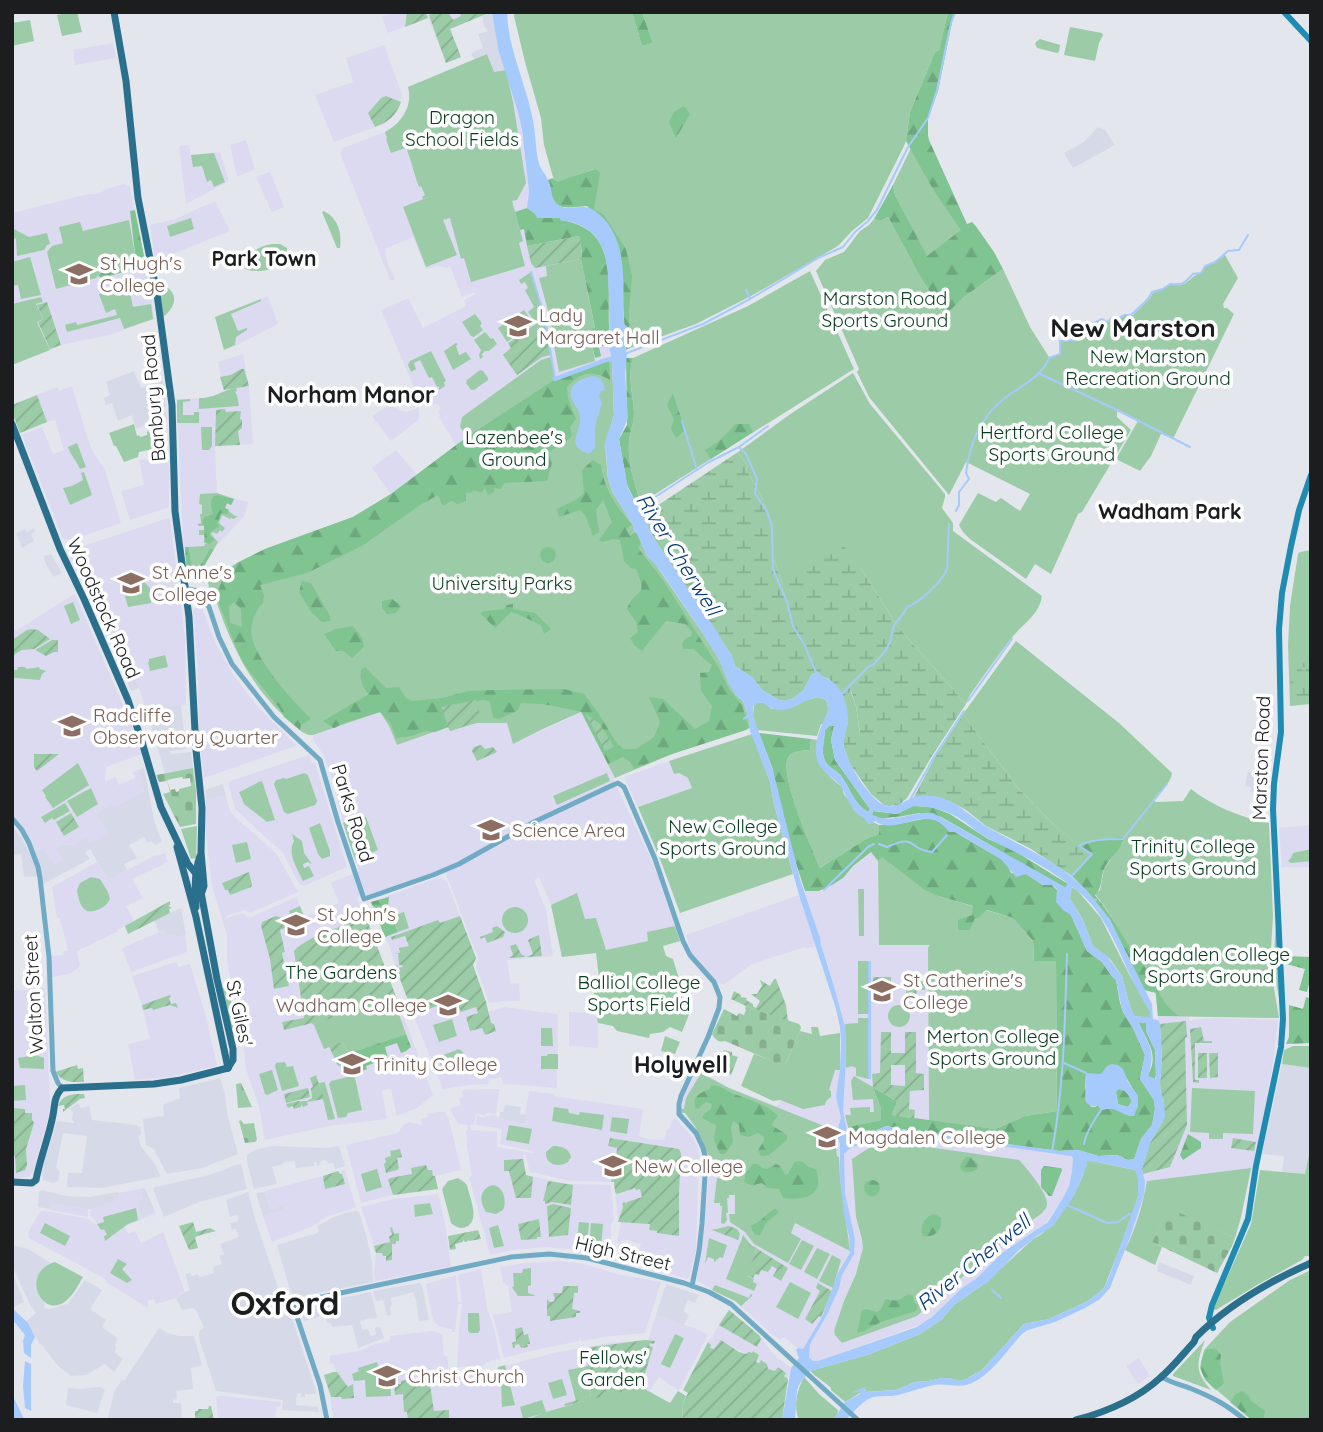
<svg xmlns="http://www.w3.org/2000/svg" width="1323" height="1432" viewBox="0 0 1323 1432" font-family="Quicksand,sans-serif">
<defs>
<pattern id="forest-firs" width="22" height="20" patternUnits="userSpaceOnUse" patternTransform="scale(1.75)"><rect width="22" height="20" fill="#7fc491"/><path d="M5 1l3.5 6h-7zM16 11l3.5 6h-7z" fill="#6da87d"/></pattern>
<pattern id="wetland-marsh" width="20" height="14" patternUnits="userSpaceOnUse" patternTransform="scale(1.75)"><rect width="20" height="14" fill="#9ccca7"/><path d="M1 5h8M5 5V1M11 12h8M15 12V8" fill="none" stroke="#86af8f"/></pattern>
<pattern id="cemetery-stones" width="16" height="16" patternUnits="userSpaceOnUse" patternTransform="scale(1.75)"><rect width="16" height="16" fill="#9ccca7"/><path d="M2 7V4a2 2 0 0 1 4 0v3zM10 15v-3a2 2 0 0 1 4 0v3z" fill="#86af8f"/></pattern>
<pattern id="garden-furrows" width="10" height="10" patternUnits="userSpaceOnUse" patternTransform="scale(1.75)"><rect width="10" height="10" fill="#9ccca7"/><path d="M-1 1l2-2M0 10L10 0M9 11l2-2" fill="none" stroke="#86af8f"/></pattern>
</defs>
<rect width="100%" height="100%" fill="#e4e6ed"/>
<g fill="#d6dae8">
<path d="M492,12l6,37 8,21 -12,3 -7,-19 -13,6 -3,-7 12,-5 -5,-14 10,-3 -4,-5 -2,-10z"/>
<path d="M1098,127l7,3 10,15 -42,23 -9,-15 20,-11z"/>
<path d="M134,371l7,17 22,-8 4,40 -13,1 -18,8 -4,-14 -14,6 -6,-18 -6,2 -2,-7 6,-3 -4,-13z"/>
<path d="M34,528l1,3 -4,4 3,6 -12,7 -6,-15 9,-4 2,3z"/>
<path d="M51,554l11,19 -9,4 -8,-15 -1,-6z"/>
<path d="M130,665l9,23 -8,3 -9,-23z"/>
<path d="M179,705h2l5,44 -15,2 -1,2 4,1 17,-2 2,16 -28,5 -19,-65z"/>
<path d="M144,768l11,56 7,18 -7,3 -4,-4 -3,2 -4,-6 -15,8 8,13 -13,6 3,6 -19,10 -18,-31 -5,3 5,7 -47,25 -4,-8 -15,1 -3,-23 -9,1v-29l10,12 7,15 15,-5 7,12 5,-12 5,-3h10l15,-8 21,-4 -11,-19 17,-10 1,3 30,-16 -6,-21z"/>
<path d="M1248,772l22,2 -3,19 -17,-1 1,-5 -6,-1z"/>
<path d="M223,784l3,12 -20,3 -1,-9z"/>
<path d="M181,908l5,27 -11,2 -1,-3 -7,2 -3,-6 -5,2 -5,-12z"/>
<path d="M1282,1064l29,4v77l-6,30 -23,-3 2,-16 -22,-2z"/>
<path d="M220,1078l5,16 2,19 11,41 -36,14 -35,6 -13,-25 -8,-4 -3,-26 21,-3 -1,-11 17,-7 -1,-10z"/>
<path d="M78,1103l3,5 8,-2 3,14 45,5 1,2h2l1,8 -3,1 2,7 2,5 12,15 6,12 -1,2 -58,11 -34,-1 1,-14h14l5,-37 -24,-3 -7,35 4,4 -2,9 -5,2 -10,-3 -1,-5 1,-9 14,-45 17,2v-2l-2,-1 1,-8 -4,-3z"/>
<path d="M505,1105l16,2 -1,7 7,1 -2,9 -26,-5 1,-7h3z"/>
<path d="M271,1146l53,2 15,-2 6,20 -10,3 -2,-6 -5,1 -1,-3 -3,-1 -4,2 -1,3 -2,1 -1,-4h-2v4l-18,2 -1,-7 -11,1 -1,2 -11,3 5,17 -23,5 -7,-27v-7l8,-5z"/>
<path d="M239,1164h2l6,25 -48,13 -35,15 -11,-28 2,-2 54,-12z"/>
<path d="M145,1188l10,24 -14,5 -3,-17 5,-1 -3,-10z"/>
<path d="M42,1190l24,6 23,1 29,-5v4l-4,6 -24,7h-40l-12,-2 1,-15z"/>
<path d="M248,1192l7,27 27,80 -11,3 -3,3 2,4 4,-1 6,9 8,-3 3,1 26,79h-12v3h-5l1,-4h-4l-1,12 22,2 1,5 -37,-2 1,-10 -67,-9 -17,-52v-7l5,-5 -8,-17 -3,-2 -11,2 -6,-12 4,-1 -1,-2 11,-5 -5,-16 5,-1 2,3 6,-2 2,3 14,-4 -1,-6 9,-3 -3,-8 5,-2 -4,-10 19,-7 -3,-8 -4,1 -2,-7 8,-2v-6l-8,2 -4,-17z"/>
<path d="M265,1192l5,17 13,-4 2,5 -22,6 -7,-23z"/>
<path d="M356,1211l3,1 8,26 5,25 1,19 -70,14 -10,-1 -3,-5 -13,-45 40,-12 2,-2 -2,-5 17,-9 11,-4z"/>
<path d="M12,1245l16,4 23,14 -4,2 -9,28 7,11 -1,4 6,1 15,-5 2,1 18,-25 17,10 -12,19 16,11 -4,7 16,12 -3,5 1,6 -2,2 9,7 -9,13 -9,-8 -19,11 -15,1 -13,-10 -16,-21 -2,-1 -14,-23 10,-8 -6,-8 -18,-40z"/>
<path d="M1159,1262l35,14 -3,9 -34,-14z"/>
<path d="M12,1272l12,30 -12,6z"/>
<path d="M419,1283l3,2 7,35 -10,1 -3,-21 -3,-8 -22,6 1,8 -2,1 1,8 -4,1 -4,-16 -7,1 -3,-10z"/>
<path d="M666,1284l33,11 -4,8 -7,-3 -5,11 6,4 -5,10 -28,-10z"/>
<path d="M371,1292l6,26 -5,1 -1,-1 -11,3 2,9 6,-1 3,7 5,-1 -1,-7 5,-1 4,11 -26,10 -6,-23 -20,2 -1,-4h-4l-1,-6 -4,1 -1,-2 -17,5 -3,-10 2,-5z"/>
<path d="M159,1328l11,6 9,2h15l8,29 -11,3 2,21 -17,2 1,8 -4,1v3h8l1,17h-75l8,-30 7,-10 2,1z"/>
<path d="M99,1387l6,2 -8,24 -31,-8 2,-17 10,1z"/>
</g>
<g fill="#dcdaf0">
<path d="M395,12h96l-41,17 11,28 -15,6 -18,-45 -40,15 -6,-16z"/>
<path d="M113,43l3,15 -41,7 -2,-15z"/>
<path d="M384,45l18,49 -4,14 -12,15 -52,19 -19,-47 38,-13 -7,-24z"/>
<path d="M487,54l7,18 12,-2 12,42 7,38 3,29 1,12 -2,10 66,31 19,128 -58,21 -98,64 -17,-28 1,-2 -2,-3 3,-3 -4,-6 -3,2 -3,-3 -9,4 -41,-96 27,-12 15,30 43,-22 -2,-6 12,-6 -1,-2 -13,5 -12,-31 -3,2 -9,-2 -12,3 -13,-32 -28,12 2,13 8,18h-5l-50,-127 3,-5 42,-16 12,-8 10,-16 3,-11 -2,-10z"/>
<path d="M246,140l9,29 -16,7h-2l-7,-31z"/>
<path d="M189,145l2,10 29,-3 9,29 -43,23 -7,-58z"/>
<path d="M270,172l14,35 -12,5 -16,-35z"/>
<path d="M124,184l6,3 25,132 -46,16 -44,9 -53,21v-152l76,-19h10l9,-5z"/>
<path d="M215,201l15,30 -75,30 -5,-36 25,-6z"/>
<path d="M268,296l10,28 -39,20 -15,6 -9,-33z"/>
<path d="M243,354l6,34 4,56 -38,2 1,27 1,20 31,9 -3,13 -32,35 -16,30 -5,2 -5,-7 -5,-51 -5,-125 36,-1 11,-8 -6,-28z"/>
<path d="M72,386l16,54 5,12 12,18 16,53 -50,17 -8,-1 -41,-104 20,-8 11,27 11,-4 -9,-30 -8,2 -10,-27 21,-8 1,4z"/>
<path d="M391,404l7,6 8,2 12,-4 1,5v5l-2,3 -26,20 -19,-25z"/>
<path d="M396,450l21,25 -26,19 -19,-26z"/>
<path d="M169,457v49l-2,2 -37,12 -9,-29 23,-6 -5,-25z"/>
<path d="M168,518l2,1 15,120 1,66 -40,3 -15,-42 -9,2 -53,-114 2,-4z"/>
<path d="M75,594l56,130 11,30 -36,13 -1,15 10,-5 4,8 16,-7 -2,-6 5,-2 6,21 -30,16 -2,-2 -16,9 11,19 -17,10 -4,-6 -14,9 -5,-2 -4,3 -2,-2 -2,1 1,2 -2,-1 -2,1 7,12 -9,5 -10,-17 -8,4 -9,-19 -15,-21v-186l4,5 42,-27z"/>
<path d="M197,606l5,2 14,36 18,32 25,32 36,36 1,2 -92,32 -5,-38 -1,-68 -5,-62z"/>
<path d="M380,712l9,14 8,19 51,-18 2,4 27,-8 30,-1 6,22 69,-32 33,66 -2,1 40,84 27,78 -118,16 -11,-52 -12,-28 -5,3 12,30 7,46 -46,4 4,24 8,-1 1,18h-17l-14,2 -13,-37 2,-8 -34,-89 -77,26h-4l-6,2 5,16 4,4 38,100 29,78 -16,13 -20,8 -6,-27 -9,1 5,29 -58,7 -64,14 -6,-34 -13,-37 -3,-28 -16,-80v-26l-15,-49 -7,-60 1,-27 20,-3 4,15 6,7 40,35 22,39 -48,21 -5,-3 -19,6v2l17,-5 6,5 47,-21 9,20 34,-14 -8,-20 28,-12 -16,-48 -10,-42 -9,-25 -11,-17v-4z"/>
<path d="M309,755l3,8h3l32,104 -43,19 -5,-2 -16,-31 -48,-44 -7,-26 2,-2z"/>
<path d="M669,761l5,13 5,-1 9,5 4,10 -54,19 -14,-30z"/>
<path d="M1311,825v42h-29l-3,-39z"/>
<path d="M870,846l8,15 1,84h52l-3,3 1,185 116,16 26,7 3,4 43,5 44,-71 -3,-78 112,-67v17l9,52 -90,-2v4l24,-2 65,2 -5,43 -11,60 -21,94 -6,21 -83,4 10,5 -7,18 -31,-15 11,-29 -3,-4 -66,-11 -6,-3 -16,22 -42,28 -25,25 -16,11 -36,34 -107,38h-5l-29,-24 -3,3 -7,-4 -39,-35 -38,-20v-11l8,-45 5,-66 -14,-31 -11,-15h-4l2,-18 13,-25 33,18 48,18 3,-6 23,9 32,-39h5l6,-11 -13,-76 -28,-92h19z"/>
<path d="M165,853l3,9 -36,17 11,19 -17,8 8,15 -17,9v2l-40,19 3,15 -10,8 -18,3 -2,-21 14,-1 -1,-3 5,-2 -8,-32h-3l-5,-31 45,-25 11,18 48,-25 1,1z"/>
<path d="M440,877l7,5 29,76 -3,7 15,47 17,-5 51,7 2,2 -1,72 -54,-4 -1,-6 -3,-2v2l-10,1 -1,5 -19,1 -26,4 -29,-72 -22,-61 -1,-6 -20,-48z"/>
<path d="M799,895l18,51 -11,3 -1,-2 -53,17 -27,20h-4l-3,-1 -27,-32 -5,-16z"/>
<path d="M164,930l3,6 7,-2 2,3 9,-2 2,17 -56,20 -9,-24z"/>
<path d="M176,962l2,5 12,-3 15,49 12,53 -49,11 -33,3 -7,-36 22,-5 -8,-34 -10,-29z"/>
<path d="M45,988l5,114 -1,12 -16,58 -5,5 -16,2v-188z"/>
<path d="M569,1012l26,1 3,6v29l-29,-2z"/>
<path d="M481,1089h18l-3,25 -9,-1 -1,2 -10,-1 -2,11h-4l1,5 26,2v15l36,6v-2l-33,-7 2,-14 -4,-2 -23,-3 2,-9 5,1 10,-2 5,1 2,3 26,5 2,-8 -2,-1 4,-24 25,3v2l89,13 -4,27 10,3 15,1 3,-11h2l5,-12 19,21 5,10 1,7 -3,95 -7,27 -2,2 -52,-16 6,-19 -18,-5 -2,5 -4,-2 4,-20h-3l-4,-40 -45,-1 -38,-9 -2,-3 -3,-14 -3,-1 3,21 43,9 42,1 3,36 -3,4 -1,29 -63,-7 -35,3 -22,5 -21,-78 3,-1 -5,-30 -1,-15 2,-1v-5l-10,-1 -8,-15 11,-4 -2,-7 4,-1 -1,-7z"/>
<path d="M437,1112h8l4,8 12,50 -25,6 2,13 -45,6 -32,8 -15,-58 52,-12 6,-9 6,-2 12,3 -1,-6 7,-2 -1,-3z"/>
<path d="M345,1170l11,37 -30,10 -13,9 -41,16 -9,-26 22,-7 -2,-4 -13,4 -5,-18z"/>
<path d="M140,1189l3,10 -5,1 3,16 14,-4 1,1 -28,12 -3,2 3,7 7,-3 6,12 22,-11 22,60 -6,2 1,3 -24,7 -2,-5 -6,1v8l-42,-26v-2l-6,-4 -71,-38 -1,-5 10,-18 3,-4h4l41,7 10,6 6,9 -7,-13 -5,-4 1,-8 23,-6v-5l4,-1v-3z"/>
<path d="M438,1194l7,29 6,43 -52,11 -2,-3v3l-22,4 -1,-7 2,-21 -15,-46 32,-8z"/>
<path d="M52,1202l36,7v8l-38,-7z"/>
<path d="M559,1261l25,3 33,10 44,8 -16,51 -34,3 -30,5v-2l-2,-1v3l-48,10 -27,7 -11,-43 19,-3 -4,-27 -3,1v-3h-2l-3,-16 26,-4z"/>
<path d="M481,1269l6,39 8,24 5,27 -10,2v2l-4,-1 -1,3 -28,2 2,-37 3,-26h-4l-3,28h-3v-3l-12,-2 -6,-5 -2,-6 -6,-32 30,-9 2,27h4l-4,-27z"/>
<path d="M729,1310l30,25 14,19 18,14 -3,11 -4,-3 -6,-9 -3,4h-2l-5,-2 -1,-5 -11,-3 3,-6 -5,-4 -2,2 -6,1 -25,-13 -2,1 -5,8 -4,-2 -2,-6z"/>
<path d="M656,1315l44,15 8,5 -29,56 -20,-14 -9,14 -9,-4 -114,33h-194l-3,-26 -6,-19 12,-3 -3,-9 -3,1v-8l29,-5 16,-7 15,-3v-5l44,-5 8,4 2,21h3l2,16h34l70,-19 56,-10 39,-3z"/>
<path d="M1139,1358l11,18 -12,8 -12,-18z"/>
<path d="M218,1396h5l58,6 -1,5h-3l-2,10 6,1 -1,2h-62l-2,-22z"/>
</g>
<g fill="#9ccca7">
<path d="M71,12h6l5,20 -20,4 -5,-21z"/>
<path d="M515,12h117l10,34 11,-3 -11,-31h306l-9,38 -4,2 -25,60 -4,29 -3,7 -35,70 -16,13 -14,15 -87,50 -55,28 -66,24 -2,-47 -35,-91 1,-41 -37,14 -4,-6 -9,-32 -3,-27 -16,-56 -11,-46z"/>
<path d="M30,20l4,21 -22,5v-23z"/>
<path d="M1070,27l32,6 1,2 -4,8 -4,18 -31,-6z"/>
<path d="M1040,39l20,6 -1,7 -2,1 -20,-5 -2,-5z"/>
<path d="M487,54l7,18 12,-2 7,32 13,81 -9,17 -5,1 11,40 -4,2 6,23 -54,16 -7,-24 -3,1 -11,-41 -7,2 14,35 -31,12 -23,-60 31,-12 -11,4 -1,-2 3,-2 -4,-9 -2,1c-5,-13 -7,-24 -12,-37l4,-2v-2l-20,7 -5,-14 1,-1 -2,-6c17,-9 28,-26 23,-45z"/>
<path d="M911,148l24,45 27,37 -35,27 -32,-62 -2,-10z"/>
<path d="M214,153l11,29 -11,5 -3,-7 -4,2 -5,-16 -9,1 -2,-12z"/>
<path d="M324,211c14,7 18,22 16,37h-3l-15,-36z"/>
<path d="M888,217l33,61 21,34 1,4 21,-19 39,-28 27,58 19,30 11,-3v-13l14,-1 2,-8c11,-3 20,-14 31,-10l4,-3 5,1 8,-4 9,-1 17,-17 3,-5c6,-2 10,-6 16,-8 6,-2 6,1 12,0 8,-2 10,-9 20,-12l3,-6 10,-4 11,-8 13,23 -15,26 1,4h3l7,6 -61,125 -12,-5 -10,22 -11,15 -24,-12 22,-38 -21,-10v6l14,13 -49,82 -4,2 -27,60 -16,-10 -9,15 -56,-40 -7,-7 -4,-7 19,-32 18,9 5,-4 19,13 10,-17 -64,-32 -17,33 -80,-98 -12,-25 2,-3 -43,-98 9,-11 19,-8 16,-21 9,-6 5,-6 6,2z"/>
<path d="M191,218l3,11 -24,8 -3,-11z"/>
<path d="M129,220l6,34 -2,8 -31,8 -6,8 -40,11 -9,-37 5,-6 11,-3 -4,-16 21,-5 3,9z"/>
<path d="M12,228l17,9 18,-4 3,11 -3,1 -3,5 -27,6 -1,-17 -4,-2z"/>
<path d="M272,244h8l7,4c1,20 -26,27 -42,21l-1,-6c5,-11 16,-17 28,-19z"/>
<path d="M30,257l11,38 -20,4 -3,-14 -6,1v-24z"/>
<path d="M581,259l14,70 -41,8 -5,-23 -10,-36 8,-2 -1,-10z"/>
<path d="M810,271l44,98 -213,134c-7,-20 -14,-43 -12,-64 2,-9 5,-17 5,-27 -1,-18 -7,-36 -1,-54l115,-52z"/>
<path d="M531,272l13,44 -9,6 -7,-10 6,-5 -9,-17 3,-2 -3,-6 -4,2 -2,-4z"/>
<path d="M158,283c20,6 21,22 5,34z"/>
<path d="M107,291l2,4 5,-2 5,3 11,-3 3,14 18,-3 2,15 -29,10 -4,-11 -53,14 -2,-7 11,-3 1,3 40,-10 -2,-6 -9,4 -7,-19z"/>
<path d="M41,297l2,5 -7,2 7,15 -6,3 13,28 -38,15v-61z"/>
<path d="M261,299v2l-30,13 7,17 9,-3v2l-11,7 -1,8 -11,5 -9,-33z"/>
<path d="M524,310l9,13 -26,19 -9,-14z"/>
<path d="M475,314l7,9 -2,3 3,4 -9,7 -3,-1 -9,-14z"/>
<path d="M485,332l6,7 2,-1 4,6 -8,7h-4l-3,3 1,3 -3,2 -1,-4 2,-5 -7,-10z"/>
<path d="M590,333l5,28 -36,11 -6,-32z"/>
<path d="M456,343l2,1 -2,2 3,9 7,-3 5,7 -18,11 -9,-19z"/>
<path d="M431,351l15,30 -2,1 1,4 -6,4v-4l-2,1 -5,-10 -3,1 -9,-18 -6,3 2,6 -5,3 -3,-7 2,-4z"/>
<path d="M551,357l4,24 57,-21 2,55 -9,29 3,35 5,14 20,32 2,7 2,1 10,23 7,6 54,79 12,20 9,22 7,12 7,6 5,14 -5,3h6l1,10 -78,26 -57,24 -34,-66 -36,16 -32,16 -6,-21h-30l-27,8 -2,-4 -51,18 -8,-19 -9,-14 -67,23c-9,1 -15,-7 -22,-13 -41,-33 -64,-85 -79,-134h-3l-1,-7 29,-18 28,-14 88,-32 38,-23 76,-57 -7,-10 2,-10 79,-57z"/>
<path d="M480,370l3,1 5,7v2l-14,10h-3l-5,-7 1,-3z"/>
<path d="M853,373l17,31 75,90v3l-3,11 11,15v8l89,65c-3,20 -21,29 -32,44 -14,18 -27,37 -40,55l-4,9 -68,-77 -38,-60 -77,19 -11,-33 1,-27 -10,-26 -17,-31 2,-2 -10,-15 51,-37z"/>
<path d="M236,388l1,3 -2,1 2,3 2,11 -40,3v-11c17,0 21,-7 37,-10z"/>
<path d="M190,399v2l-7,1v13h11v-3h5v11h-22v-23z"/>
<path d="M134,424l3,12 2,-1 1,2 7,-2v-3l2,-1 1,3 2,1 -2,2 3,2v10l-14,3 -1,5 -14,5 -8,-16h-2l-5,-13z"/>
<path d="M201,427h11v19l-3,4h-7z"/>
<path d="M77,443l9,24 -6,2c-4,-9 -9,-13 -12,-22z"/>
<path d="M84,472l8,23 -22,10 -7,-17 9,-2 11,-6 -2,-7z"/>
<path d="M217,493l17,6 -3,6 -4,-2 -2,5 10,8h3l-4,3 -3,-1 -1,1 -8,-4 -3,8 6,5 -3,4 -2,-2 -3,4 -4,-2 -2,2 7,8 -4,7 -4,-1 -13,23 -2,4h-3l-3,-28 15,-1 2,-3h-2v-8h-5v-5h5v-4h-6v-2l3,-1 -1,-9h2v-9l-3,-1 1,-10z"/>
<path d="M1311,550v154l-21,2 -2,-61 2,-39 8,-52 2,-2z"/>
<path d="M139,577l11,11 1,15 -23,4 -7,-26z"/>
<path d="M73,602l7,18 -9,4 -7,-18z"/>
<path d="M1016,641l103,82 53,50c-1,11 -13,19 -19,27l3,2 27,-1 8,-12c23,18 49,28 78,34l4,93 -3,50 9,52 -121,-2 -3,-28 -48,-78 -12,-16 5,-4 4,-21 19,-27 -27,-2 -18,5 -24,-20 -37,-38 -54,-73z"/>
<path d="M165,655l3,12 -18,4 -2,-9h1v-3z"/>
<path d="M18,667h7l2,2 12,-2 1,2 6,2 -4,3 -2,6 -25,-2 -3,-2v-6h5z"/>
<path d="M850,690l6,16 4,28 -16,4c4,-14 4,-26 -1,-41z"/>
<path d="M818,697l8,3 3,9 -6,15h-2l-4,12 -60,-6 -4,-14 1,-12 9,-2 9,7z"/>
<path d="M752,734l18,48 4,22 19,70 -113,39 -20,-54 -22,-52 54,-19 -4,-10 -9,-5 -5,1 -5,-13z"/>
<path d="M811,739l6,1 -1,14 14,23 12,10 2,7 17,22 18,9v9l-13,5 -46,29c-8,-18 -43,-97 -31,-112 5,-6 14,-5 21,-6z"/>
<path d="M78,763l11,22 -36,23 -8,-11 1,-1 -4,-6z"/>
<path d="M304,773l4,2 9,26 -2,4 -27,9 -4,-2 -10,-28 2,-4 8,-2 2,1z"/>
<path d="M607,773l3,8 -53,24 -4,-9z"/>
<path d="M262,781l13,39 -8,2 -23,-18 -5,-12c7,-2 14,-8 23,-11z"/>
<path d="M91,788l7,16 -21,13 -10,-16z"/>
<path d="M65,803l5,8 -16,9 -2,-2 -7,5 -4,-6z"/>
<path d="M913,806l164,84 24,28 28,56 21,37v7l-16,-2 -5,-13 -7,-27 -12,-17 -17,-13 -11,-28 -12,-19 1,-9 -152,-77 -25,5 3,-4z"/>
<path d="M363,816l3,1 12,33 -23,10 -12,-37z"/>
<path d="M320,823l10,28v5l-8,3 -4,-5 -9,-26z"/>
<path d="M197,826l-1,32 -5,1 -10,-30z"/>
<path d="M292,834l10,7 2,12 8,11 -4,-2 -5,2 1,4 5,-2 5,10 -11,5c-6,-13 -16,-27 -9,-40z"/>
<path d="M247,842l4,17 -15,4 -4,-18z"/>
<path d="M1311,849v12l-20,2 -3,-2 3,-3 2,-5z"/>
<path d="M882,856l56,40 75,22 20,23 1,20h22l1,150 -32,5 -30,13 -66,-8 -1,-173 2,-3h-51l-1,-84z"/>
<path d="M91,877l9,2 8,13 2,7c-3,6 -6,8 -13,11 -15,6 -18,-8 -20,-20l3,-7z"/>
<path d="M858,889h6v47h-5z"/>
<path d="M577,893l8,26 11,-1 10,32 42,-9 -1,-9 28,-6 5,15 -17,5 3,10 7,3 10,33 -1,10 10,5 -10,25 -12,-5 -7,5 -13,2 -1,4 -32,-7 -4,-5 -15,-3c-3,-15 -5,-29 -4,-44l5,-1 -3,-25 -34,4 -11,-52z"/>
<path d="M300,906l4,11 -1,2 2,4 -3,1 3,7 -8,2 -8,-22z"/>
<circle cx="515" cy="920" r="13"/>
<path d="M404,912l5,16 -11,4 -6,-16z"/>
<path d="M1276,925l5,85 -8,-46z"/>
<rect x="858" y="961" width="10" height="53"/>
<path d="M226,987l3,1 7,40 -5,1 -9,-40z"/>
<path d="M389,1004l1,3 6,-1 10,28 -58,20 -5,-12 -19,7 -10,-24 -3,-2z"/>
<circle cx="899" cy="1016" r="11"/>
<path d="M858,1018h10v61l-12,-3v-8l-4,-2 -6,2 -1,-44 13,-1z"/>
<path d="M452,1019l5,17 -18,6 -6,-17z"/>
<path d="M811,1027h7l2,9 20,-3v37h-5l-6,20 2,1v6l-5,4 -1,4 -22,4 -23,-9 -7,1 -32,-15 13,-32 27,10 5,-1 14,-32 12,3z"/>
<path d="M541,1028h11l1,18h-12z"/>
<path d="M665,1036l15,6 -5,12 -14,-3z"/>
<path d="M1293,1046h18v22l-29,-4 2,-14z"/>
<path d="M459,1049l5,4 6,11 -28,5 -4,-12z"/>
<path d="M548,1054h10v15h-17v-13h6z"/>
<path d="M35,1055l9,3v11l-24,-1 -2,-10z"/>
<path d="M285,1062l2,5 6,-1 6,20 -17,5 -7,-25 1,-3z"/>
<path d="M272,1070l6,20 -11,5 -2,-1 -6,-20z"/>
<path d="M701,1073l28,15 95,38 11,13 2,17 2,1 1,21 10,73 -55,-28 -4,10 10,6 -13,24 -34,-19 -9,-12 -15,-10 -1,-8h6v-19h-6v3h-2l1,15h-2l1,7 -3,4 -3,-1 1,-17h-2v-3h-6l3,-25 15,2 2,-17 -24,-4 -14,-31 -11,-15h-4v-4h3l2,-11z"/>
<path d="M352,1076l3,2 7,32 -14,3 -2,4 -8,1 -9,-34 2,-3z"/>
<path d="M854,1076l19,11 8,22v11l-33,7 -3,-12h6l-1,-7 20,-1v5h4l-1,-13 -20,1 -2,-19z"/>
<path d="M324,1082l1,1 10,36 -7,1 -9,-37z"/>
<path d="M25,1085l1,15 -14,1v-15z"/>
<path d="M1192,1088l63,3 -2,43 -30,-1v6h-14v-6l-19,-1z"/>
<path d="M554,1107l14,2 1,4 10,2 1,-3 24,3 -2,15 -50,-9z"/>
<path d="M612,1117l17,2 -2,15 -17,-3z"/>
<path d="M509,1125l23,4 -3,15 -23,-4z"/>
<path d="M885,1141l134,19c8,8 28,33 28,43 0,5 -1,5 -5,10l-39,29 -86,74 -75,27 -7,-8 -1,-4 10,-30 12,-27 7,-26 -1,-9 -6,-22 -4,-58 17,-11z"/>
<path d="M1311,1145v111h-6l-3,4 -45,25 -41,25 -3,-1 38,-85 9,-54 45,4z"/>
<path d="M553,1146c8,0 16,2 18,11l-3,5c-9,6 -23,3 -22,-10z"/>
<path d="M1087,1160l48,10 3,5 1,17 -7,25 -28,71 -16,13 -39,18 -25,5 -42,46 -18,10 -6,1 -9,-3h-7l-13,3 -14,1 -19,8 -31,2 1,-3 -12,3 6,-1v2l-15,9 -14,-12v-2c-7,-7 -14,-10 -21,-17l60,-17 50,-20 21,-14 13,-15 30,-21 48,-44 11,-7c16,-19 42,-46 42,-71z"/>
<path d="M1251,1168l-10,49 -6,21 -66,-29 -17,33 10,5 -7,18 -30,-15c11,-21 18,-46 22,-69z"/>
<path d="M377,1169l5,18 -16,5 -5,-18z"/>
<path d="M458,1178l6,4 3,3c2,11 13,33 1,41 -7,4 -12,1 -17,-3l-9,-34 6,-8z"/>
<path d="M493,1185c11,2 14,16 10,25l-7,4 -10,-2c-7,-11 -7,-23 7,-27z"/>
<path d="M430,1203l3,11 -18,3 -1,-12z"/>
<path d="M136,1208l2,12 -10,4 -23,17 -1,-5 3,-1 -3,-6 -3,1 -4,-6 7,-2 -1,-5z"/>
<path d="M579,1222l10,1 -2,24 -11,-1z"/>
<path d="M45,1223l25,13 -5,10 -25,-13z"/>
<path d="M591,1223l12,1 -2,24 -12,-1z"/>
<path d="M498,1225l6,21 -10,2 -5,-20z"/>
<path d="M709,1238l18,7 -4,13 -3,-1 -6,5v-3l-6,-2 -3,7z"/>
<path d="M802,1240l12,6 -13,24 -12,-6z"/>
<path d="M741,1241l16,7 -10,28 7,3 -1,3 4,2 -3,7 -28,-12z"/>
<path d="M817,1248l13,6 -13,25 -13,-7z"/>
<path d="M832,1255l9,5 -8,28 -14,-7z"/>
<path d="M118,1259l9,5 -5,5 10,11 -5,3 -17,-10z"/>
<path d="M55,1262l28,15c-5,8 -9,17 -16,23 -25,22 -48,-28 -12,-38z"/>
<path d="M531,1268v17l-3,1v7l6,2 1,1h-17l-6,-9 2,-1 -1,-13h9l1,-4z"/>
<path d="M1311,1270v150h-59l-47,-40 -5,-12 4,-18 26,-28 60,-42z"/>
<path d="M790,1282l21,11 -13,26 -22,-12z"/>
<path d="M715,1285l34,13 2,-5 1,3 -11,10 -6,-5 -23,-11z"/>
<path d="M468,1313h11l1,17 -2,3h-8l-2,-2z"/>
<path d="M675,1334l9,4 -14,30 -9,-4z"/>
<path d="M1205,1340c-8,22 -11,31 6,50l-38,-14v-2z"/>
<path d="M377,1362l4,15 9,-1 1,20 -25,1 -1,-17 -11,1 -2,-7 7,-3 -1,-3z"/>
<path d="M505,1365l10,40 -13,2 -1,-25 -3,-15z"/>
<path d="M583,1367l8,29 -15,5 -8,-31z"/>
<path d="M804,1377l15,17 19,16 -1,6 -3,3 -35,1c-6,-14 -2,-30 5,-43z"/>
<path d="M562,1379l5,16 -14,4 -5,-16z"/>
<path d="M641,1387l29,16 8,-12 8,5 -4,9 1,15h-156l14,-6 -18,5 -3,-12 22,-7 4,12 52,-15z"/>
</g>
<g fill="url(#forest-firs)" fill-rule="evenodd">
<path d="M632,12h10l11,31 -11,3z"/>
<path d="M948,12h8l-4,10 -14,69 -10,27v17l1,5 38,84 5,-2 3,3 19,27 9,17 -39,28 -21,20 -1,-6 -21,-33 -33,-61 -8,4 -6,-2 19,-34 2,10 32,61 34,-26 -26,-37 -29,-52 4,-29 25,-60 4,-2z"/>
<path d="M684,106l6,8 -14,24 -7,-16 5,-10z"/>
<path d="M595,169l5,4 -6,36 10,6 22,34 6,27 -3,35 1,37 -4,2 -4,-61 1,-17 -4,-26 -3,-8 -29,-32c-30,3 -33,4 -39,-26l5,-2 4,4z"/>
<path d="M527,208l16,10h17v2c65,9 44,72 50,118l-1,9 -2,1 -1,-3 -7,2 2,9 -6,2 -6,-28 6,-2 -14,-69 1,-6 -3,-17 -52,10 -3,-17 -4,1 -5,-18z"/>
<path d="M135,210l11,56 -44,12 -4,-2 5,-6 30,-7 2,-10 -5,-42z"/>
<path d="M626,358h7c-6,18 0,36 1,54 0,10 -3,18 -5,27 -2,21 5,44 12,64l-4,2 -10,-20 -8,-46 8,-14z"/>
<path d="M609,360l1,20c-17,-11 -30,-8 -43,7l1,11 8,21 -6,8 2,9 -9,8 -14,8 3,11 -5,18 -43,2 -3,6 -7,-1v4l-6,3 -3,-7 -4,5 -7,-3 -4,3 -4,-1v9l-9,3 -6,-3 -8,5 -5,-11 -18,10 -58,41 -55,27 -47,12 4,10 -1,8c-8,7 -14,24 -11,35 7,26 40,62 59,81l-10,6 -1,5 -16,-13 -4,-8 -35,-43 -8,-16 -21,-54 7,-18 14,-15 28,-14 88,-32 38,-23 76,-57 87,-57zM234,602l7,7 1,18 -12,-4 -1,-16z"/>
<path d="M673,393c3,13 10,25 11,38l-8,7 -5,-9 3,-10 -7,-14z"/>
<path d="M736,424h13l4,8 -42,27 -6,-9 14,-9z"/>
<path d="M593,460l8,5c3,25 16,42 31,60l-6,4 4,7 4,-3h3l4,10 -3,5 25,32 56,88 10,21 13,16 7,23 -3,2 -74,24 -38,15 -4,-7 -7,-5 -15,7 -26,-52 -39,-8 -22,-1 -4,8 -18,8 -6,-1 -3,-16 -6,-2 -7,1 -24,27 -5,-1 -13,5 -9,-1 -15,5 -15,2 -5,-14 -11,-12 -36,11 -10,5 -11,-7 46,-27c-7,-6 -9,-15 -8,-24l4,-3 21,21 13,-1 7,11 7,3 29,-3 26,-7 26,-1 70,-1 20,5 13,17 21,34 6,4h12l18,-12 6,-15 -11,-25 14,2 32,30 14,-8 3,-15 -11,-15 -1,-18 9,-1 3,-7 -7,-5 -11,-11h-11l-1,-5 3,-5 6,-3 1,-4 -7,-8 -19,-3 -24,30 -8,-6 -4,-7 8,-6 -2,-10 -9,-13c9,-23 22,-9 9,-40l-5,-1 -7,-7 -4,-21 -7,-1 -11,3 -3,-2 13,-18 -9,-22 -7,10 3,22 -6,4c-4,-9 -5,-20 -13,-26l-21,7 -2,-8 20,-10 7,-6 -2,-23z"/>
<path d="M217,495l17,4 -3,6 -4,-2 -2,5 4,2 -2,4 -5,-1 -2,2 -1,5 -2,3 2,4 -8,4 -2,4 6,5 -6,4 -4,-3 -1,-15 -2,-5 3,-4 8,-3c-2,-6 -4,-12 1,-18z"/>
<circle cx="548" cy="555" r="8"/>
<path d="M185,547h4l4,28 4,-4 13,-23 4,1 -19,33 -6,-3 -2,-4z"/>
<path d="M302,581l9,2 18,31 2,7 -9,1 -10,-9 -13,-21z"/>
<path d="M392,599l9,7 -5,7 -9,1 -5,-6v-7z"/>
<path d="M513,604v5l22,4 16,16 -7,5 -3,-9c-10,-4 -20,-11 -30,-13l-16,16 -15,-15 5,-2 19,-2 3,-4z"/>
<path d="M353,626l9,12 2,9 -12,11 -9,-7h-7l-12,-17 12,-5z"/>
<path d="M829,726h5l-3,14 4,20 35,49 -2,3c-14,-8 -17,-22 -26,-35 -5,-8 -15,-8 -18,-19 -3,-10 1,-18 1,-28z"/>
<path d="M759,733l52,6 -1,11c-7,1 -16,0 -21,6 -12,15 23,93 31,112l46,-29 13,-5v-9c8,0 16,0 24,-2 20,-3 31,-11 46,8l6,1 46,27 6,5 4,9 15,1 17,11h9l5,5 1,5 7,15 6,5 16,36 15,11 9,13 5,5 4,23 3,9 10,16 12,27 -5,24 14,21 1,9 -3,16 -11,14 -7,20 -6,1 -11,-5 -19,1 -20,-6 -19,1 -147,-20 -26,-5 -31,14h-5l-2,-13 33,-7v-11l-8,-22 24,15 -5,13 103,14 30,-13 32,-5 -1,-150h-22l-1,-20 -20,-23 -26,-8 -9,8h-3l-5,12h-12v-10l14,-5 1,-9 -35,-10 -13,-6 -43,-33 -4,4 -7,-9 -18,14 -10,12 -11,7 -13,6h-14l-14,-43 -19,-81zM1118,1065c8,10 12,21 20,31l-8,20 -18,-8 -11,2 -3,-5 -3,2h-4l-6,-20 1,-13h15z"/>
<path d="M913,806l19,1 18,7 38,25 22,9 58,36 -2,4 -125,-71 -22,-4 -37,6 -10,-4 1,-4 24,3z"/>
<path d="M1124,837c-2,12 -13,20 -19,30 -5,10 -2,20 -10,28 14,17 25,36 37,55 6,9 14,17 19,27 9,15 12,30 29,39h-22l-2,-23 -12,-3 -34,-70 -23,-29 -15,-15 19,-21 -13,-10 18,-5z"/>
<path d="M389,897l-1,10 10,25 -13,5 -14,-35z"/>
<path d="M1285,956l26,1v19l-4,16 -8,-2 6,-21 -19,-5z"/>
<path d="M1306,997l5,2v19l-2,11 2,1v13l-25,1 3,-7v-32l14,4z"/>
<path d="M1138,1022l8,1v8l9,19 1,25 -1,4 -7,-3c1,-4 3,-7 4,-11 4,-15 -8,-30 -14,-43z"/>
<path d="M406,1034l5,13 -5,4 -5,2 -4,-10 -12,4 3,11 -22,8 1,3 -10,4 -7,-20z"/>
<path d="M711,1085c14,1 15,7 26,10 13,5 31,10 41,21l-6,8 1,2 14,9v5l-18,15 -8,1 -3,-6 6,-9v-4l-6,-4 -9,4 -9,-2 -1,-10 -6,-4 -2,7 2,14 -8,12h-5l-6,-14 2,-15 -14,-7 2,-4 7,-5 1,-5 -6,-2 -8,7 -3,-1c-3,-11 5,-16 15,-19z"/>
<path d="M1118,1089c8,0 11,6 14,13l-4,5 -10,-3 -2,-12z"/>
<path d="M1188,1134l13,8v6l-18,12 -3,-5z"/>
<path d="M966,1157h4l8,7 -1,5c-5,4 -13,5 -17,-1l1,-5z"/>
<path d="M798,1161l5,1 6,5 7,2c1,5 4,13 1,19 -4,11 -24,12 -34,10l-4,-9 -12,-1 -5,-5c-9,2 -10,5 -18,-2l2,-9 7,-8h5l4,4 5,1 9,-5 4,2 5,9 3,-1 6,-11z"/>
<path d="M1044,1166l17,2 1,2 -10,26h-3l-8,-9v-17z"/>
<circle cx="872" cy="1188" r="8"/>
<path d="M776,1209l3,3 -13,11 -6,12h-5l-3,-5 -1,-5c13,-3 14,-13 25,-16z"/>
<path d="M935,1214l6,4c2,12 -6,20 -18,18 -4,-10 1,-20 12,-22z"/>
<path d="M908,1294l5,2 1,5 4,6 -2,4 -35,11 -17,9 -7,2 5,-23 5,-1 10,3 4,-3 4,-9 2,-1c10,3 13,1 21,-5z"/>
<path d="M1207,1349h9l5,6 -1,8 4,20 -8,7c-14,-12 -21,-24 -9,-41z"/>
<path d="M1242,1391l7,5 2,5 14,10 -2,9h-11l-22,-18 6,-8z"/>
</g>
<g fill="url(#wetland-marsh)">
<path d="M738,452l10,15 -2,2 17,31 10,26 -1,27 11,33 61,-40 16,21 38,60 68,77 -34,52 -25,42 -8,7 -10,1 -5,-1 -13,-11 -21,-30 -6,-16v-10l16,-5 -4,-27 -5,-15 -8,6 -14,-18 -8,-3 -3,-4 -6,2 -9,17 -11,8 -8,2 -5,-1 -17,-10 -9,-12 -18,-12 -3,-10 -77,-116 -13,-24z"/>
<path d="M1302,661h9l-1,13 -3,1 -3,-2 3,-6h-6l5,10 5,2v20l-20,1 -1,-38 8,1z"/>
<path d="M963,714l54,73 37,38 37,30 -19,21 -41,-27 -45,-23 -20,-16 -15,-8 -18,-6 -19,1 21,-40z"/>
</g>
<g fill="url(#cemetery-stones)" fill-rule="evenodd">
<path d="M193,768l3,23v33l-16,3 -17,-33 7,-2 -3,-11 -8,1 -3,-7zM182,777l1,2 7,-1 1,8 -12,3v2l-3,1 -1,-3 -5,1 -3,-10z"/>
<path d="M746,1006l53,18 2,3 -1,4 -14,32 -5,2 -56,-24c-7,2 -10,-2 -13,-7l12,-25 13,7 2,-3 5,2 2,-5 -1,-1z"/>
<path d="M241,1083l11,24 -14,1 -2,-24z"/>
<path d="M241,1120l3,4 10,-1 3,17 -2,2 -10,1 -6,-22z"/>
<path d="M1169,1208l66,30 -3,8 -15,27 -65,-31z"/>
</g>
<g fill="url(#garden-furrows)" fill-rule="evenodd">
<path d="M407,12h18l3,6 -23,9z"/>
<path d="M436,12h12l5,8 8,-4 -1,-4h31l-41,17 11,28 -15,6 -17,-48z"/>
<path d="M386,96l15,6c-5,14 -13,20 -26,25l-7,-14 13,-15z"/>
<path d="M579,236l3,17 -1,6 -46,9 -4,-5 -4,-17z"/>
<path d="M47,302l14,43 -11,4 -12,-27 5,-3 -6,-14z"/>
<path d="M545,318l6,37 -9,2 -25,18 -14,-20 8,-7 -3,-5z"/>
<path d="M241,369h3l5,17 -25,4 -4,-13 11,-2z"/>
<path d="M37,395l10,27 -27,11 -8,-21v-7z"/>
<path d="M225,409l1,3 15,-1 -1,8 2,1v8l-4,3 2,14 -25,1 1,-36z"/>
<path d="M32,629l6,1 12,9 -16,10 -12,1 -10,6v-16l15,-10z"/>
<path d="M52,640h6v12h-4l-8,4 -11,-6z"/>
<path d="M476,700l6,20 -32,11 -9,-24z"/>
<path d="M585,713l15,11 14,23 -9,4z"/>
<path d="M481,745l4,4 8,-2 4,5 -20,9 -5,-10 2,-4z"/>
<path d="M34,754h25l-22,17 -3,-4z"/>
<path d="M71,813l8,14 -15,9 -8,-14z"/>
<path d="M249,872l3,13 -1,2 -21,8 -2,-5h-3l-3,-7z"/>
<path d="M170,901v4l-2,1 4,2 -3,1 1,4 -42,21 -3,-8z"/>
<path d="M276,916l6,2 3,10 -5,2 5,22 -3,1 7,33 -15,3 -4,-30 -9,-33 1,-4z"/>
<path d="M460,916l16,42 -3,7 13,37 5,21 3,1 2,7 -11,4 -3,-7 -12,3 -4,-14 12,-4 -2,-6 -15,5 -2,-4 -19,6 -3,-8 -19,7 -2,-3 -4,1 -17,-45 2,-1 1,3 5,-1 -1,-2h-3l-1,-11h-4l6,-1 -1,-5 10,-2 -4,-10 -13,4 -1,-3 47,-17 2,3z"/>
<path d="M366,917l32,85 -114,28 -2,-8 22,-4 -10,-67c15,-16 50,-25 72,-34z"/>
<path d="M497,926l8,6 -2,5 -16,6 -2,-6 -4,2 -1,-2 13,-5 -1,-4z"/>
<path d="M539,935l3,21 -33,2 4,-3 -3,-9 6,-2 5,10 5,3 7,-3 -5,-14z"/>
<path d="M873,977h18v20h-10v-7h-9z"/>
<path d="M906,977h19v13h-8l-1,7h-10z"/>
<path d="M774,979h2l10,26 2,16 -42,-15 -15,-7 3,-8 7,4v2l6,1 -1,2 7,4v2l3,2 4,-7 -9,-7h6l5,-8 -2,-6 10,6z"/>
<path d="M170,995l1,2 -2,1 2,6 5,-1 2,5 -8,-3 -17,5 -1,-2 -9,2 -1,-5z"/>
<path d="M1186,1021l1,16 -2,1 2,87 -17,42 -27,7 -1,-5 8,-26 13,-22 1,-20 -3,-7 -1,-10 2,-25 -2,-35z"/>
<path d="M1201,1027l3,14h8v2h-17v37h4v3l-6,-1 -3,-53z"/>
<path d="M881,1032h10v21h14v-21h11v41l8,1v16l-14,1 -1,18 6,1 -1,9 -22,-4 5,-13 -24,-15 -1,-13 8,-1zM891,1065h14v21l-14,-1z"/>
<path d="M343,1042l9,21 -14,3 -9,-20z"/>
<path d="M724,1050l8,2v3l6,2 -7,18 -8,-4 3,-6 -5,-2 3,-8 -1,-2z"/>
<rect x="1198" y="1053" width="9" height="25"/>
<path d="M1209,1053h9v24l-8,1z"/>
<path d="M77,1065l1,4 5,-1 1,14c-14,0 -20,1 -29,-10z"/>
<path d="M316,1075l8,24 -17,3 1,3 -5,2 -2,-3v3l-7,2 -1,-3 -5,2 -2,-4 13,-3 2,1 1,-1h5l5,-3 -1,-10 2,-1 -3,-9z"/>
<path d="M308,1088l2,9 -24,6 -2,-9z"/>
<path d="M84,1094l1,4 -5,1 -17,13v-3h2l-1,-4 -6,1c4,-12 15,-12 26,-12z"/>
<path d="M12,1108l13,1v4h7v6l2,4 -8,26 1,16 -2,5 -9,3 -1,-17 -3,-1z"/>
<path d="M610,1138l69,11 2,4 -2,40v43l-22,-3v-2l-8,-1 1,-6 -32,-2 5,-15 -1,-4 3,-1 1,2 1,-2 15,-5 -2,-8 -4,1 -1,-2 -18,6 -2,-2 -1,-10h-3l5,-19 1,-15 -9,-2z"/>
<path d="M1233,1138l23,4 -2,9 -23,-3z"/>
<path d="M400,1149l2,8 -5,1 2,10 -2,2 -11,3 -2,-9 2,-2 -1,-4 6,-2 -1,-5z"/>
<path d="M523,1159l3,16 7,2 -2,21h-15l-7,-27h-5v-11z"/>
<path d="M426,1165l2,5h4l1,6h2l3,13 -45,6 -5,-15 2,-2 22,-4 -1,-6z"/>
<path d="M338,1171l2,3h2l3,10 -20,5 -2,-13z"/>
<path d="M548,1181l25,4 -2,20 -19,-3 -7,2v-3h-2z"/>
<path d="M553,1204l18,4 -3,27 -19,2 -2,-31z"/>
<path d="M539,1219l2,18h-4v2l-16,1 -3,-16z"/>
<path d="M193,1222l3,10 14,-4 6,3 -19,5 -2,2 3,10 -9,2 -10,-24z"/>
<path d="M729,1226l8,3 3,5 -2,6 -26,-10z"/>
<path d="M392,1227l2,7 5,-1v8h-3v3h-4v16l-6,1v-5h-3l-1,-3h-6l-2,-7 16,-4 -1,-6 3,-1 -2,-7z"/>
<path d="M478,1230l3,9 -12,2v-2l-1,2 -3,1 -2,-2v2l-8,2 1,5 -6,1 -2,-14z"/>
<path d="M743,1235l8,10 37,23 -7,13 -8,-5 4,-7 -5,-3 -4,6 -7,-2 -2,5 -4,-1 -2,4 -7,-3 11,-26 -16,-8z"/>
<path d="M818,1283l14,8 -11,26 -2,-1 -7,8 -7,-5 15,-28 -4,-3z"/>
<path d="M563,1286h15v7h-4l-2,16 8,2v2h-4v4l-26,4v-5h-3v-17l3,3h3l2,-3 -2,-6h9z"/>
<path d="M729,1310l30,25 2,4 -4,8 -38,-22z"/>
<path d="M522,1327l2,8 4,-1 2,10h-3l1,3 -7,1 -2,-4 -4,1v3h-2l-1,-5 4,-2 -1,-12z"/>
<path d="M645,1340l10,1 -1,3 -4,-1 -1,3 4,1 -12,40 -76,19 -1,-2 27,-8 -8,-29 5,-1 -3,-18z"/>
<path d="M721,1340l18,12 7,2 3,-2 3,1 1,-2 6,4 -3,7 3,1 2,-3 6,4 1,5 7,2 3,-4 8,6 -2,3 4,3 -6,41h-99l-1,-15 6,-12 -5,-3 25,-48 3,3 -1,3 4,1z"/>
<path d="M333,1372h4l11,15 5,-3 1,14 -12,1 -1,-2h-10l-7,-22z"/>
<path d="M424,1378h5l5,33 15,-1v10h-41l-1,-8h-3l-1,-18 -8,1 -1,-11h7v-3l5,-1 1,3 17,-2z"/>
<path d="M209,1406h2l3,14h-19v-9h3v-2h10z"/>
</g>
<g fill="#a6cafb" fill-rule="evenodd">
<path d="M492,12h15c1,37 18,69 25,104 4,16 3,32 7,48 2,6 8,12 10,18 3,6 2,15 6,20 8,11 23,2 34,6 7,2 12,8 17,13 23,29 16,69 18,103l5,4 -4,3v15l2,8 -2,21 3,43 -9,21 9,49 27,52 55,81 22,35 3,10 18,12 9,12 17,10 5,1 8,-2 11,-8 9,-17 6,-2c5,6 10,6 15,10 12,9 16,30 15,44h-1c-1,6 -4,13 -3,21 3,16 24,49 38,57 12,6 20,-2 30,-6 6,-3 15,-2 21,-2 23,3 37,21 56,32 38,22 77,36 105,71h3l-1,3 14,18 42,84 1,15 5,1 2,4 2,35 -2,25 1,10 3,7 1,16 -15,26 -8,26 3,13 -1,13 -14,42 -20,51 -10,11 -15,9 -30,14 -27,8 -6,4c-15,16 -29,39 -50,49 -13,6 -24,0 -38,2 -11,2 -24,7 -36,10 -9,2 -19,0 -27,3 -9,3 -18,15 -25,22h-13l12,-18 15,-8v-3l-9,2 14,-6v5l31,-2 19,-8 14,-1 13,-3h7l10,3 11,-4 12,-7 42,-46 25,-5 39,-18 16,-13 5,-11 29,-81v-17l-3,-9 -32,-7 -17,-2 1,4 -13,31 -21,30 -16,10 -19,15 -32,33 -5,2 -27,19 -13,15 -21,14 -50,20 -60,17 -10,12 -3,7 -2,30h-13l9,-52 8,-10 -3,-8 2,-2 5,1 19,-32 16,-44 12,-20 -1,-17 -5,-21 -4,-37v-35l-4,-7 5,-18 -5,-22 4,-26 1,-28 -1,-15 -4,-18 -37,-114 -25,-91 -4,-22 -20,-51 -1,-13 -6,2v-2l5,-3 -5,-14 -7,-6 -8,-12 -8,-22 -12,-20 -48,-71 -13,-14 -10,-22 -4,-5v-4l-20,-32 -5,-14 -2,-28 -2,-4c2,-11 7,-21 10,-32l-2,-55 -3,-13c1,-14 0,-29 0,-44 -1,-41 0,-77 -49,-83v-2h-23l-2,-4 -8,-6 2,-17 -7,-61 -4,-18 -20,-63zM818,697l8,3 3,9c-8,18 -22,43 -6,61 5,6 12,9 17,15 5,7 8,16 13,24 4,7 12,7 15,15h4l3,-3c22,17 51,-21 74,11h6l46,27 15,18 10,-3 17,11h9l5,4 -1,13 7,8 8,5 16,36 15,11 9,13 5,5 6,30 11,18 12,27 -5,24 14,21 1,9 -3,16 -11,14 -7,20 -6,1 -11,-5 -19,1 -20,-6 -19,1 -147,-20 -26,-5 -31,16 -6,-1 -6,-30 3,-52 -1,-32 -12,-44 -12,-38 -1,-7 -20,-59 -28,-112 -19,-51v-10l8,-4c3,2 7,4 10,6 19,8 30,-9 47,-11zM829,726h5l-3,14 4,20 35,49 -2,3c-14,-8 -17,-22 -26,-35 -5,-8 -15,-8 -18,-19 -3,-10 1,-18 1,-28zM914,806c18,0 36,5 51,16 7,5 14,12 22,16 28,14 57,27 81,46l-3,3 -132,-74c-22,-2 -40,12 -61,2l1,-4h2l22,3zM1072,887c40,25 51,86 78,124v6l-16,-1 -5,-13 -7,-27 -16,-21 -13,-9 -11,-28 -12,-19zM1139,1022l7,1v8l9,19 1,28 -1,1 -7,-3c9,-28 0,-29 -9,-54zM885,1130l186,26 2,2 -1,14 -3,14 -6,12 -15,24 -46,31 -25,25 -16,11 -29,28 -15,10 -99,34h-5l-4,-4 1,-13 18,-31 11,-25 3,-13 12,-21 1,-15 -10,-46 -1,-39 4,-4z"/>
<path d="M592,376c9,1 12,6 13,14l-4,1 -2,5 3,7 -7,24v21l-6,6c-25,-9 -8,-19 -9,-37 0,-6 -4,-9 -7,-15 -8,-16 5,-22 19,-26z"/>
<rect x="868" y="961" width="3" height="118"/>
<path d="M1112,1064l6,1 5,4 5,13 10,14v10l-4,10c-15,0 -15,-11 -33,-6l-3,-5c-5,3 -10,1 -13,-5l1,-27 15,1 6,-8zM1118,1089c8,0 11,6 14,13l-4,5 -10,-3 -2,-12z"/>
<path d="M12,1308l16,15 7,14 -4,8v13l-7,-5 -1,-12 2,-6 -13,-16z"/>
<path d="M25,1361l6,3v47l-6,-3 -2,-22z"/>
</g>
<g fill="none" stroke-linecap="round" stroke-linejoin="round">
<g stroke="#a6cafb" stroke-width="2">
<path d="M531,272l14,46 10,61"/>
<path d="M746,290l4,8"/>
<path d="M627,353l76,-29 47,-25 68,-41 25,-11 12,-15 13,-11 9,-11 31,-63 20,-29 9,-28 14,-67 4,-11"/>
<path d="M1038,373l79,37 73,37"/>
<path d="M682,421l15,49"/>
<path d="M739,447l7,7 11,25 -2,14 12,19 5,15 1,42 14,33 6,24 12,20 11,26"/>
<path d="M638,508l71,-46 30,-15 29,-21"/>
<path d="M956,511l3,-6v-13l10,-13 -3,-6c4,-30 14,-56 39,-75 16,-13 36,-20 44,-40l11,-4v-13l14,-1 2,-8 26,-13 5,3 5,-4 5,1 7,-4h7l17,-16 4,-7 11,-3 7,-5c13,1 14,0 23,-10l8,-1 4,-7 10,-4 13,-11 11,-1 9,-15"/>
<path d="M841,695l26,-27 7,-4 12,-14 4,-8 4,-17 9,-11 4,-7c12,-4 36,-26 40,-38l2,-45"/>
<path d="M968,701l44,-62"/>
<path d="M910,800l24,-43 30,-46"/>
<path d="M879,844l8,3c31,-14 20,3 45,5l15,-17"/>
<path d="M1072,876l20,-22 -13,-8c13,-7 29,-7 44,-7l44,-55"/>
<path d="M824,890l44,-43 6,-3"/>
<path d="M1064,1063l22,10"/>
<path d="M1084,1144c1,-9 11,-26 17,-34"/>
<path d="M1052,1152c12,-66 13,-131 15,-198"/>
<path d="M1067,1205l40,18 11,-1 11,-8 3,1"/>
<path d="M992,1290l9,8"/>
</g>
<path stroke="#a6cafb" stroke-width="4.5" d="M555,379l51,-19 12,-2"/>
<path stroke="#a6cafb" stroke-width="8" d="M12,1403l8,17"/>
<g stroke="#70aac5" stroke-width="5">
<path d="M185,588l16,4 4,3 14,42 13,27 42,53 46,43 18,62 26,77 69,-24 26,-11 75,-42 79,-37 5,-2 6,4 31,72 28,82 7,14 24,27 6,15 -1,11 -11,29 -27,59 -2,8v10l17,19 7,15 3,11 -4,65 -3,27 -7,35"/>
<path d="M187,601h17l4,5"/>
<path d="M12,818l10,12 7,13 9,24 2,11 9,79 4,114 5,12 4,5"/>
<path d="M1162,1377c9,6 20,8 30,12 22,9 35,16 53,31"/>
<path d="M327,1420l-7,-35 -25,-74v-7l3,-2 213,-45 38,-3 38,4 97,25 25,9 22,12 127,116"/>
</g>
<g stroke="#1f8ab2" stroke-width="6">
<path d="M1284,12l27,29"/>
<path d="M1213,1328l-4,-10 3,-13 36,-86 8,-53 25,-119 2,-28 -10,-210 1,-25 7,-52 -2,-103 3,-36 9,-47 8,-36 12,-35"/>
</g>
<g stroke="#2a708c" stroke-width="7">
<path d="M114,12l12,69 12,117 19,96 15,111 3,106 14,106 7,133 6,58 -1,44 3,34 -2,6"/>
<path d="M12,424l48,125 24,50 44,101 14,42 19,65 27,57 10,12 19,103 16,70v11l-5,8"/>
<path d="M177,847l19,70 32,151"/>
<path d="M196,907c-1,-18 -2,-34 4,-51"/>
<path d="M12,1182l20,1 4,-3c4,-22 13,-43 17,-65 2,-11 1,-18 9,-27l92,-4 27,-4 47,-12"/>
<path d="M1076,1420c30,-8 61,-21 84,-42 13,-11 23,-24 34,-36l2,-5c32,-32 74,-56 115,-74"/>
</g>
</g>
<defs>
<g id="university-bare" transform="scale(2.1)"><path d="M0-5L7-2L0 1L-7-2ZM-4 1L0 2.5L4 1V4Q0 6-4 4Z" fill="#8d6e63" stroke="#fff" stroke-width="2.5" paint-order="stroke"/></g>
</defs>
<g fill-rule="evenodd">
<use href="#university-bare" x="79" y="274"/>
<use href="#university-bare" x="518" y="326"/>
<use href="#university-bare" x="131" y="583"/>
<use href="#university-bare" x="72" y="726"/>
<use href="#university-bare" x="491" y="830"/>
<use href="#university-bare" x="296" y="925"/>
<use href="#university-bare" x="882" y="991"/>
<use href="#university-bare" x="448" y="1005"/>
<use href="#university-bare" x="352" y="1064"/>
<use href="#university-bare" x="827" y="1137"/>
<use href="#university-bare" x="613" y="1166"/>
<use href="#university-bare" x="387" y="1376"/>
</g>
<g text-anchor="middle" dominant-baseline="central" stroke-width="7" stroke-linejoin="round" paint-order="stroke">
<g font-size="19" fill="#083e1e" stroke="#fff">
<text x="462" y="117">Dragon<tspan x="462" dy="22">School Fields</tspan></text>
<text x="885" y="298">Marston Road<tspan x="885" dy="22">Sports Ground</tspan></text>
<text x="1148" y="356">New Marston<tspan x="1148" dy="22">Recreation Ground</tspan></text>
<text x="1052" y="432">Hertford College<tspan x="1052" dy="22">Sports Ground</tspan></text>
<text x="514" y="437">Lazenbee's<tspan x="514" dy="22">Ground</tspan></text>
<text x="502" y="583">University Parks</text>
<text x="723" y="826">New College<tspan x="723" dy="22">Sports Ground</tspan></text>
<text x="1193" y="846">Trinity College<tspan x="1193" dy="22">Sports Ground</tspan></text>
<text x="1211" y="954">Magdalen College<tspan x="1211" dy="22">Sports Ground</tspan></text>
<text x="341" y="972">The Gardens</text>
<text x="639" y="982">Balliol College<tspan x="639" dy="22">Sports Field</tspan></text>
<text x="993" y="1036">Merton College<tspan x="993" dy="22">Sports Ground</tspan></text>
<text x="613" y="1357">Fellows'<tspan x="613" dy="22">Garden</tspan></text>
</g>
<g font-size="19" fill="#785e54" stroke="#fff" text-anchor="start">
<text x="100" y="263">St Hugh's<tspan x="100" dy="22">College</tspan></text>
<text x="539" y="315">Lady<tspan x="539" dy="22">Margaret Hall</tspan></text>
<text x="152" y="572">St Anne's<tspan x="152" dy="22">College</tspan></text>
<text x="93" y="715">Radcliffe<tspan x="93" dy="22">Observatory Quarter</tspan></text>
<text x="512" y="830">Science Area</text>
<text x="317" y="914">St John's<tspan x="317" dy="22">College</tspan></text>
<text x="903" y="980">St Catherine's<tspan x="903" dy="22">College</tspan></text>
<text x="427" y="1005" text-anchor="end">Wadham College</text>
<text x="373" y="1064">Trinity College</text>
<text x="848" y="1137">Magdalen College</text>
<text x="634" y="1166">New College</text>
<text x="408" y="1376">Christ Church</text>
</g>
<g font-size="19" fill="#1c1d1f" stroke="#fff">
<text transform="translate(153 398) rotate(-95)">Banbury Road</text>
<text transform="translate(104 608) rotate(66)">Woodstock Road</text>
<text transform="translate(1261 758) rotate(-88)">Marston Road</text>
<text transform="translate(353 813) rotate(73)">Parks Road</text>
<text transform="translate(33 994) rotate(-93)">Walton Street</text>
<text transform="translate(240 1013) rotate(78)">St Giles'</text>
<text transform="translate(623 1253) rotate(13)">High Street</text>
</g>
<g font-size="21" font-weight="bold" fill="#1c1d1f" stroke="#fff">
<text x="264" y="258">Park Town</text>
<text x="1170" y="511">Wadham Park</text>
</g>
<g font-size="21" font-style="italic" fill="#00387e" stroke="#fff">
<text transform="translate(679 554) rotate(58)">River Cherwell</text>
<text transform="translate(973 1262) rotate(-39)">River Cherwell</text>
</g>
<g font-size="23" font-weight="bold" fill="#1c1d1f" stroke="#fff">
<text x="351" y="394">Norham Manor</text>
<text x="681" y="1064">Holywell</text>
</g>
<g font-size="26" font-weight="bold" fill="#1c1d1f" stroke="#fff">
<text x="1133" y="327">New Marston</text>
</g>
<g font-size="33" font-weight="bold" fill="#1c1d1f" stroke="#fff">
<text x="285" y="1302">Oxford</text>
</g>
</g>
<rect width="1323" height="1432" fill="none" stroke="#1c1d1f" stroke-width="28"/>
</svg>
